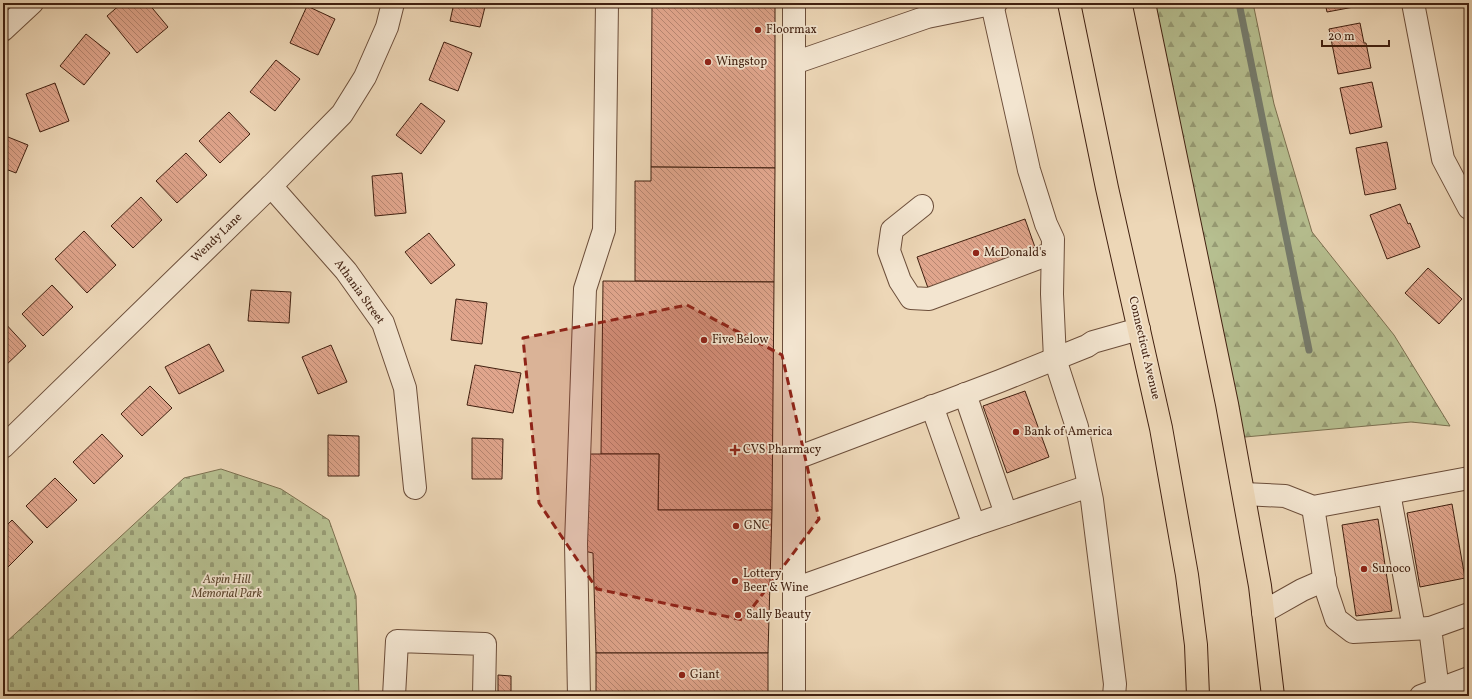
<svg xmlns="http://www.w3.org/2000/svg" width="1472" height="699" viewBox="0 0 1472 699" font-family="Vollkorn,serif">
<defs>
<pattern id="forest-firs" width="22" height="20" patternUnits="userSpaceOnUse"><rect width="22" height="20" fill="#b6bf90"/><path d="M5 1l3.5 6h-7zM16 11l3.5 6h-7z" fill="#969b74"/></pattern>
<pattern id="cemetery-stones" width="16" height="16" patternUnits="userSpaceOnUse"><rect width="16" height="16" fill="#b6bf90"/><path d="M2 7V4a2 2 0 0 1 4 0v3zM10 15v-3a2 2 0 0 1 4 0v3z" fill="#969b74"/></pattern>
<pattern id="building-back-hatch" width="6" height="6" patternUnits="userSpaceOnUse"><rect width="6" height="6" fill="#e0a58c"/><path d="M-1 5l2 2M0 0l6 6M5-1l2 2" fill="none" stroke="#b78671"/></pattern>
</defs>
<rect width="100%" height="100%" fill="#edd7b7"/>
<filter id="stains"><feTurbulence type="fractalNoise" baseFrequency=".005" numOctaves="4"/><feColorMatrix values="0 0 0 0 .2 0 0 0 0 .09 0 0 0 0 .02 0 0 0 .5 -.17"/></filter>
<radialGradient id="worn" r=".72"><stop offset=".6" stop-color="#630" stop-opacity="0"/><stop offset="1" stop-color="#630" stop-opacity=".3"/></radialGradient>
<path fill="url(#forest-firs)" stroke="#7c7050" d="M1144,3h109l21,101 38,128 82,103 56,91 -39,-4 -177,16z"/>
<path fill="url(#cemetery-stones)" stroke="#7c7050" d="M221,469l60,20 48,31 27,76 3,100h-356v-51l181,-167z"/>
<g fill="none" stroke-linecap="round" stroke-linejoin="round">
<path stroke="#767c6d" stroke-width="7" d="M1239,3l70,347"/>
</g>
<g fill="url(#building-back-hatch)" stroke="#412010">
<path d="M122,3h26l20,24 -31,26 -30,-37z"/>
<path d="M454,3h32l-6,24 -30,-6z"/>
<path d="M652,3h123v165l-124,-1z"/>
<path d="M1325,3h34v3l-32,6z"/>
<path d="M307,6l28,13 -17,36 -28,-12z"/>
<path d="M1360,23l4,20h2l5,25 -33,6 -9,-45z"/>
<path d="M86,34l24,19 -26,32 -24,-19z"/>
<path d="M444,42l28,11 -14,38 -29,-11z"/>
<path d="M276,60l24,19 -25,32 -25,-19z"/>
<path d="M1372,82l10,45 -32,7 -10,-46z"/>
<path d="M55,83l14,38 -29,11 -14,-38z"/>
<path d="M421,103l24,18 -24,33 -25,-19z"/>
<path d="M229,112l21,22 -30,29 -21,-22z"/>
<path d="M3,135l25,10 -12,28 -13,-5z"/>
<path d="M1387,142l9,47 -31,6 -9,-47z"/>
<path d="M186,153l21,22 -30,28 -21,-22z"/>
<path d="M651,167l124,1 -1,114 -139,-1v-100h16z"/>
<path d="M402,173l4,40 -31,3 -3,-40z"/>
<path d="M141,197l21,23 -29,28 -22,-22z"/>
<path d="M1400,204l8,20 2,-1 10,24 -33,12 -17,-44z"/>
<path d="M1025,219l11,31 -108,38 -11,-31z"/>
<path d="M84,231l32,34 -29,28 -32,-34z"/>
<path d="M429,233l26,32 -24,19 -26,-32z"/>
<path d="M1428,268l34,31 -23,25 -34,-31z"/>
<path d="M603,281l171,1 -2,228h-114l1,-56h-58z"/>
<path d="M52,285l21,22 -30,29 -21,-22z"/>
<path d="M251,290l40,2 -2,31 -41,-2z"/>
<path d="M456,299l31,4 -5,41 -31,-4z"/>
<path d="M3,321l23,25 -23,22z"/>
<path d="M209,344l15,27 -45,23 -14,-27z"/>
<path d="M331,345l16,37 -29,12 -16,-37z"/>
<path d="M475,365l46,8 -8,40 -46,-8z"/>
<path d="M150,386l22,22 -30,28 -21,-22z"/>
<path d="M1025,391l24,66 -42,16 -24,-67z"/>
<path d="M102,434l21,22 -29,28 -21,-22z"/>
<path d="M328,435l31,1v40h-31z"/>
<path d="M472,438l31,1 -1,40h-30z"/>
<path d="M584,454h75l-1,56h114l-4,143h-172l-3,-100 -9,-2z"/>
<path d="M55,478l22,22 -30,28 -21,-22z"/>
<path d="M1452,504l13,74 -45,9 -13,-74z"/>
<path d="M1378,519l14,92 -36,5 -14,-91z"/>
<path d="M12,520l21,22 -29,29 -1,-42z"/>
<rect x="596" y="653" width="172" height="43"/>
<path d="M498,675l13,1v20h-13z"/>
</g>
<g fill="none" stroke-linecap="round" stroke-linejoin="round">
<g stroke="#6c4e3a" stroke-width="24">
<g id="minor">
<path d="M794,3v693"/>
<path d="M1413,3l30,156 26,49"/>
<path d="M992,4l37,166 17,54 7,15 -1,55 3,65 22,68 15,73 23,184 -1,12"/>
<path d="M3,30l29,-27"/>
<path d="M794,63l133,-46 69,-14"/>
<path d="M271,186l75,85 37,52 22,65 10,100"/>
<path d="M922,206l-30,24 -3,21 11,30 11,17 18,1 123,-46"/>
<path d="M965,394l41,120"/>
<path d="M932,406l42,119"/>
<path d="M3,447l268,-261 71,-72 23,-37 22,-50 6,-24"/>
<path d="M794,459l206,-78 87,-35 6,-4 46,-13"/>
<path d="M1389,493l25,135"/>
<path d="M1244,494l41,2 28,11 156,-29"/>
<path d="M1313,507l13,82 10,30 17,13 77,-4"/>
<path d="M794,589l180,-64 115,-39"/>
<path d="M1263,612l39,-22 23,-10"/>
<path d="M394,696l3,-55 88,3 -1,52"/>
<path d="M579,696l-3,-152 9,-255 19,-59 3,-227"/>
<path d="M1421,696l48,-18"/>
<path d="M1437,696l1,-6 -8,-62 39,-14"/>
</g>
</g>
<g stroke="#412010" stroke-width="24">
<g id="major">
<path d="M1069,3l38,185 54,240 26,147 9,70 2,51"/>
<path d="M1144,3l83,401 33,182 13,110"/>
</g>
</g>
<use href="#minor" stroke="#f3e5d0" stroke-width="22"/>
<use href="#major" stroke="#edd7b7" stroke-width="22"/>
</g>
<path fill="#8f2418" fill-opacity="0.2" stroke="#8f2418" stroke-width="3" stroke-dasharray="8 5" stroke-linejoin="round" d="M687,305l95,50 37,164 -76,101 -146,-31 -58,-86 -16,-165z"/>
<g fill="#8f2418" stroke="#f3e5d0" stroke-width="1.5">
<circle cx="758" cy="30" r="4"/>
<circle cx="708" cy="62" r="4"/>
<circle cx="976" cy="253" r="4"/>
<circle cx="704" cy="340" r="4"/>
<circle cx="1016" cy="432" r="4"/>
<path d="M733 444h4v4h4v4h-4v4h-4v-4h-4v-4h4z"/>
<circle cx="736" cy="526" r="4"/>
<circle cx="1364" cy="569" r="4"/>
<circle cx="735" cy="581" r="4"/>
<circle cx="738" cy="615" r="4"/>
<circle cx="682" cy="675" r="4"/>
</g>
<g text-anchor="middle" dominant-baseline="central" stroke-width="3.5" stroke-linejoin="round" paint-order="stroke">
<g font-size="12" fill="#412010" stroke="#f3e5d0" text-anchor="start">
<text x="766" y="30">Floormax</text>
<text x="716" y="62">Wingstop</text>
<text x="984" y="253">McDonald's</text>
<text x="712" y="340">Five Below</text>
<text x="1024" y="432">Bank of America</text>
<text x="743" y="450">CVS Pharmacy</text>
<text x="744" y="526">GNC</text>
<text x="1372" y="569">Sunoco</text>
<text x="743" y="574">Lottery<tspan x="743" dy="14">Beer &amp; Wine</tspan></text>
<text x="746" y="615">Sally Beauty</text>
<text x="690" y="675">Giant</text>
</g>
<g font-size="12" fill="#412010" stroke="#f3e5d0">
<text transform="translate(217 238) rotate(-44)">Wendy Lane</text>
<text transform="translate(359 292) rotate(54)">Athania Street</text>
<text transform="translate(1144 348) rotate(77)">Connecticut Avenue</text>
</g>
<g font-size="12" font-style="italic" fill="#5e4830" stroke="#f3e5d0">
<text x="227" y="580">Aspin Hill<tspan x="227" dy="14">Memorial Park</tspan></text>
</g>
</g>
<rect width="1472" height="699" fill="none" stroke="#edd7b7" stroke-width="16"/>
<rect x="4" y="4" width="1464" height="691" fill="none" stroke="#412010" stroke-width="2"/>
<rect x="8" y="8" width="1456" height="683" fill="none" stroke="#412010"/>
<path d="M1322 40v6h67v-6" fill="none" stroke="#412010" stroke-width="2"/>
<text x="1328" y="40" font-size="12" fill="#412010" stroke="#f3e5d0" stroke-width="3" paint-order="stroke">20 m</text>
<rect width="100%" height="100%" filter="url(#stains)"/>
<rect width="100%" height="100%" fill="url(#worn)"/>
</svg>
